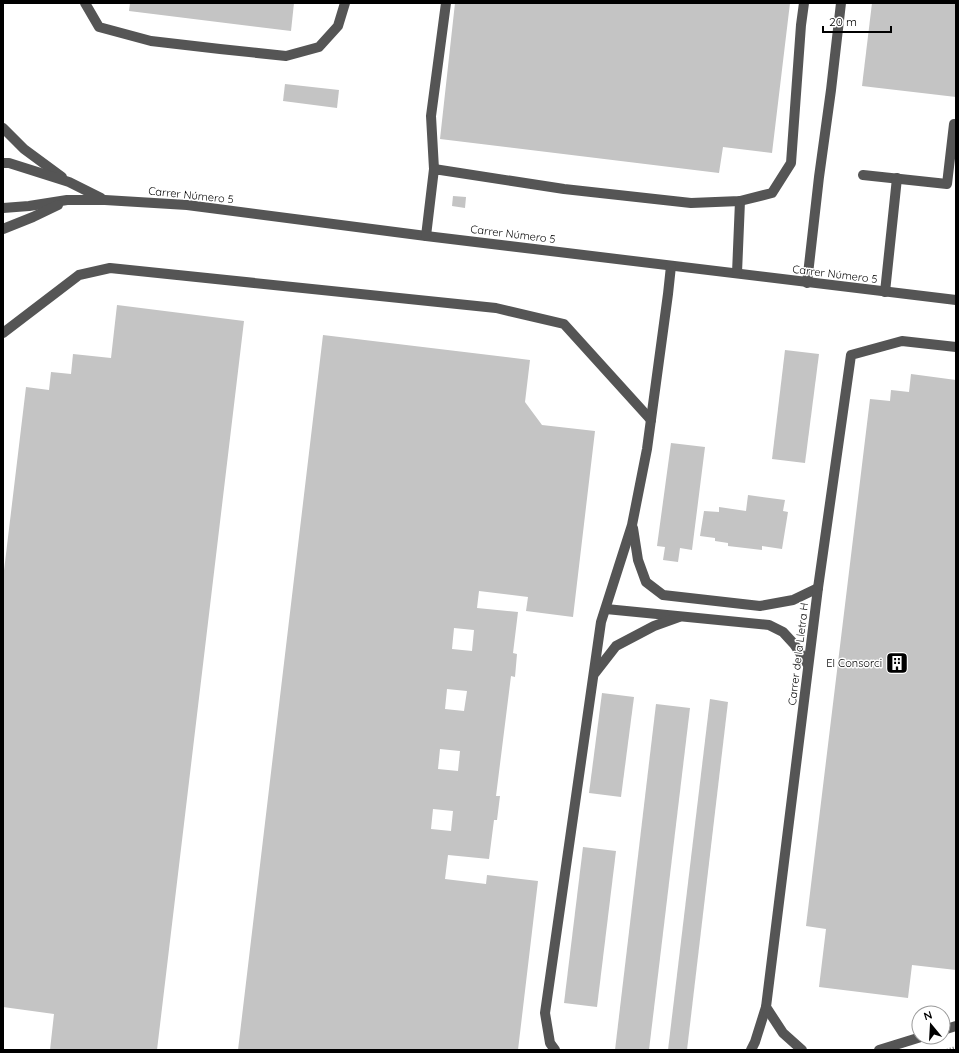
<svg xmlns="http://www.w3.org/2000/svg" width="959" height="1053" viewBox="0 0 959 1053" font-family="Quicksand,sans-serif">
<rect width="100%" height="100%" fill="#fff"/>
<g fill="#c4c4c4" fill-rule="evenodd">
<path d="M130,3h164l-3,28 -162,-20z"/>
<path d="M455,3h335l-18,150 -49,-6 -4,26 -279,-34z"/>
<path d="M872,3h84v94l-94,-11z"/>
<path d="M285,84l54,6 -2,18 -54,-7z"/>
<path d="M453,196l13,1 -1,11 -13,-2z"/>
<path d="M117,305l127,16 -87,729h-107l4,-36 -51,-7v-428l23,-192 23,3 2,-18 20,2 2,-20 38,4z"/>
<path d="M323,335l207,25 -5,42 17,23 53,6 -22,186 -47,-6 2,-14 -49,-6 -2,17 41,4 -5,41 4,1 -2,23 -4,-1 -15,120h4l-3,24h-3l-5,39 -41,-4 -3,24 41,5 1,-9 51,6 -20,169h-280zM454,628l20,2 -2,21 -20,-2zM447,689l20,2 -3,20 -19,-2zM440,749l20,2 -2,20 -20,-2zM433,809l20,2 -2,20 -20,-2z"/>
<path d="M785,350l34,4 -14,109 -33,-4z"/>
<path d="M911,374l45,6v590l-44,-5 -4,33 -89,-11 7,-58 -20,-3 64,-527 20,2 1,-11 18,2z"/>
<path d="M671,443l34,4 -13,103 -12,-2 -2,14 -15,-2 2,-13 -8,-1z"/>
<path d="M748,495l37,5 -2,11 5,1 -6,37 -20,-3v4l-34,-4v-3l-13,-2v-3l-15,-2 4,-25 15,1v-5l27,4z"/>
<path d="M602,693l32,4 -13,100 -32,-4z"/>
<path d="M710,699l18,3 -41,348h-19z"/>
<path d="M656,704l34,4 -41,342h-34z"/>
<path d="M583,847l33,4 -19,156 -33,-4z"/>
</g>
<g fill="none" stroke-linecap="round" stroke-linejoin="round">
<path stroke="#777" stroke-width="2.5" stroke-dasharray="1 2" stroke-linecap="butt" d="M947,1050l9,-3"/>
<g stroke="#555" stroke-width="10">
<path d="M85,3l14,24 52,14 69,8 66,7 33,-9 19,-21 7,-23"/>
<path d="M3,128l21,21 38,28"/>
<path d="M3,163h6l60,19 32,16"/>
<path d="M434,169l-3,-53 15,-113"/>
<path d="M863,175l84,9 7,-60"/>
<path d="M3,208l26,-2 38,-6h38l82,5 239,31 530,64"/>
<path d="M3,229l30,-12 25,-12"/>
<path d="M426,236l8,-67 130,20 127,14 49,-2 32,-8 19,-30 10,-138 3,-22"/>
<path d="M737,273l3,-72"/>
<path d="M807,283l12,-106 12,-87 10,-87"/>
<path d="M885,292l12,-114"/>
<path d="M3,333l76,-58 31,-7 386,40 68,16 87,96"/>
<path d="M633,528l5,32 8,22 17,13 97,11 33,-6 25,-12"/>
<path d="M606,609l163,16 14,7 11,12 14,21"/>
<path d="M595,673l21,-27 38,-20 25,-9"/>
<path d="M943,1030l13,-4"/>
<path d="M555,1050l-5,-7 -5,-30 56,-391 31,-97 15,-76 21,-155 3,-28"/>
<path d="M751,1050l4,-8 11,-35"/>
<path d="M802,1050l-19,-17 -17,-26 52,-419 33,-233 51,-14 54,6"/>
<path d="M879,1050l42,-13"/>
</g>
</g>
<defs>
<g id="building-square" transform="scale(1.15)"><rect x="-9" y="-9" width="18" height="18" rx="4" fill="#000" stroke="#fff"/><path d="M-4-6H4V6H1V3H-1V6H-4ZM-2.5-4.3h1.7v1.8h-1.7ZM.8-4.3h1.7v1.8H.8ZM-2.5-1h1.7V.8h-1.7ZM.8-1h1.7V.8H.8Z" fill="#fff"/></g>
</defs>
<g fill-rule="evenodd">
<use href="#building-square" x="897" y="663"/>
</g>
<g text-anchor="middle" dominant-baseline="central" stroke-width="3" stroke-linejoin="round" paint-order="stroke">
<g font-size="11" fill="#000" stroke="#fff">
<text transform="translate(191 195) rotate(6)">Carrer Número 5</text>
<text transform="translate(513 234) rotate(7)">Carrer Número 5</text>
<text transform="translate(835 274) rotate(7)">Carrer Número 5</text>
<text transform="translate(798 654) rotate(-83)">Carrer de la Lletra H</text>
</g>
<g font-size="11" fill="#000" stroke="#fff" text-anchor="end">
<text x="882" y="663">El Consorci</text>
</g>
</g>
<rect width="959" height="1053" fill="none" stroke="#000000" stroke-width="8"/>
<g transform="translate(931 1025) rotate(342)"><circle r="19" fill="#ffffff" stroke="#999999"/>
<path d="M0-3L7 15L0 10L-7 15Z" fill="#000000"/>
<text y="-6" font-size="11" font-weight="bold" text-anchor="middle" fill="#000000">N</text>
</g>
<path d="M823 26v6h68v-6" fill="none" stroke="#000000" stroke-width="2"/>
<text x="829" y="26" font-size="12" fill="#000000" stroke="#ffffff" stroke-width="3" paint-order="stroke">20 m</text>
</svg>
